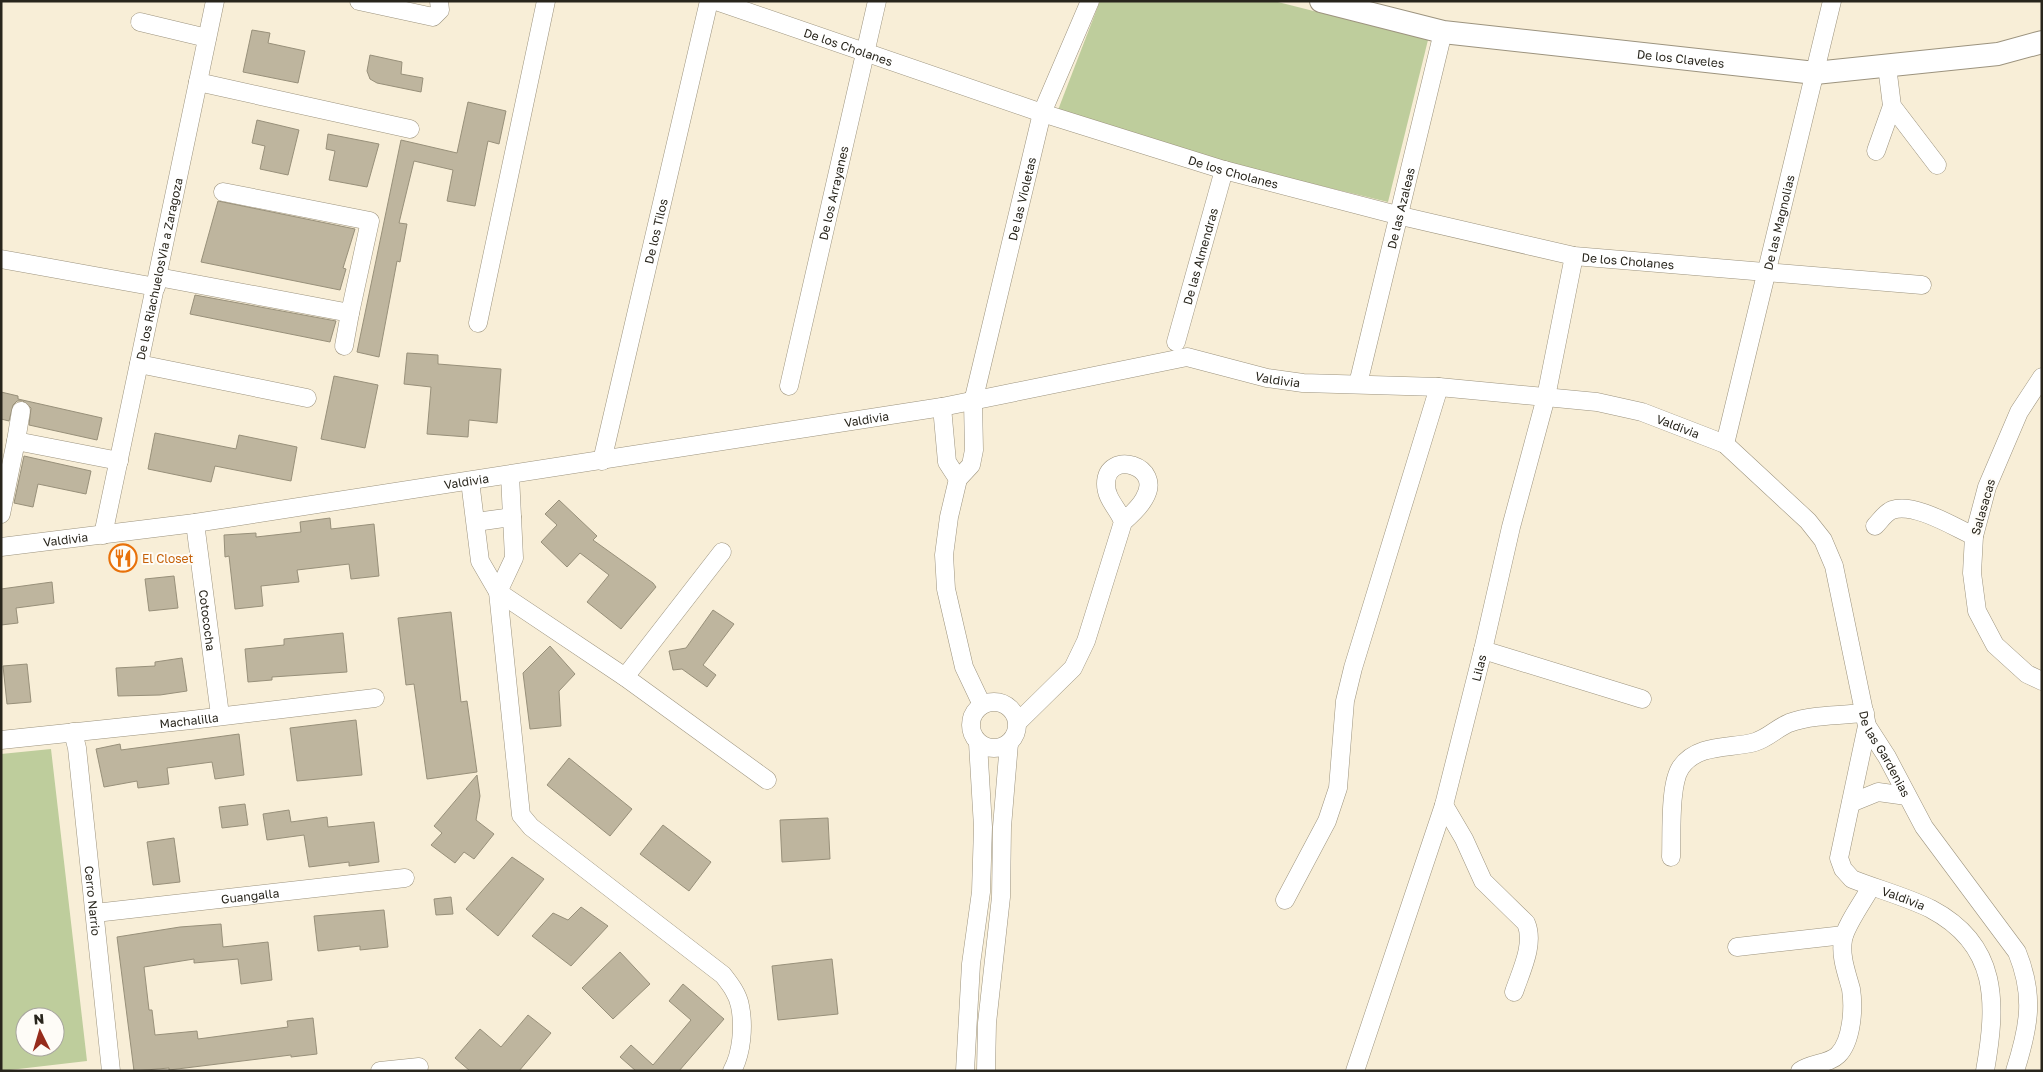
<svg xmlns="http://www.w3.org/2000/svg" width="2043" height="1072" viewBox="0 0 2043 1072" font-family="'Golos Text',sans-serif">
<rect width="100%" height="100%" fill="#f8eed7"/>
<g fill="#becd9c" fill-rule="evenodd">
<path d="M1100,1h174l154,39 -40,162 -162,-39 -168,-53z"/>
<path d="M51,749l36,312 -86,10v-317zM25,1017h30v30h-30z"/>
</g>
<g fill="#beb59e" stroke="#98907a">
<path d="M252,30l18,3 -2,10 37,8 -7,32 -55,-11z"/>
<path d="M370,55l32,7 -1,12 22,4 -2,14 -44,-9 -7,-4 -3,-8z"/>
<path d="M468,102l38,9 -7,33 -11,-3 -13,65 -28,-5 6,-31 -39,-9 -15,62 8,1 -7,38 -3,-1 -18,96 -22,-5 44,-212 56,13z"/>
<path d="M257,120l42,10 -11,45 -28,-6 5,-23 -13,-3z"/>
<path d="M328,134l51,10 -12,43 -38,-7 6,-29 -9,-2z"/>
<path d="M218,201l137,28 -12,39 3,1 -6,21 -139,-28z"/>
<path d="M195,295l141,26 -6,21 -140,-28z"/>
<path d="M407,353l31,2v9l63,5 -4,54 -28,-3 -1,17 -41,-3 4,-47 -27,-3z"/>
<path d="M334,376l44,9 -13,63 -44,-9z"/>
<path d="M1,392l17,4v3l84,19 -5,22 -68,-15 2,-17 -8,-7h-6l-4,4 -4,16 -8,-2z"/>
<path d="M155,433l81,16 3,-14 58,12 -6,34 -76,-15 -4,16 -63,-13z"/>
<path d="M24,456l67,15 -5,23 -48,-10 -5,23 -19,-4z"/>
<path d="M559,500l38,36 -4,4 60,43 3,4 -35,42 -34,-27 22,-27 -29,-22 -13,14 -26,-25 16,-17 -12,-11z"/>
<path d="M330,518l1,11 43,-5 5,52 -28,3 -2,-15 -52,6 2,12 -38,4 2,20 -28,3 -6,-53 -4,1 -1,-22 32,-2v4l45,-5 -1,-10z"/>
<path d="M174,576l4,32 -29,3 -4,-32z"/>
<path d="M52,582l2,21 -38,5 2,15 -17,2v-36z"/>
<path d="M713,610l21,14 -31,41 13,10 -9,12 -25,-18 -9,1 -4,-19 17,-3z"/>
<path d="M451,612l10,90 6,-1 10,71 -50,7 -13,-95 -8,1 -8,-67z"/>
<path d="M343,633l4,39 -75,5v3l-24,2 -3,-33 39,-4v-6z"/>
<path d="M550,646l25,28 -16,17 2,35 -31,3 -7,-56z"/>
<path d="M182,658l5,33 -27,4 -42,1 -2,-28 39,-2v-4z"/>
<path d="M27,664l4,38 -24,2 -4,-38z"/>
<path d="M356,720l6,55 -65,6 -7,-53z"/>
<path d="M239,734l5,41 -29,4 -3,-17 -45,6 2,16 -31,4 -1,-7 -33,6 -8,-38 24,-5 1,6z"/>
<path d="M569,758l63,51 -22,27 -63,-51z"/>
<path d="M477,775l3,21 -4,24 18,14 -20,25 -10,-7 -9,11 -24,-18 11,-12 -8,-7z"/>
<path d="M245,804l3,21 -26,3 -3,-21z"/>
<path d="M289,810l2,12 36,-5 1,10 46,-5 5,40 -30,4v-4l-40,5 -5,-32 -37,5 -4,-26z"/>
<path d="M828,818l2,41 -48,3 -2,-42z"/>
<path d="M663,825l48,37 -22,29 -49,-37z"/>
<path d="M174,838l6,44 -27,3 -6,-43z"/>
<path d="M512,857l32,22 -46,57 -32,-27z"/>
<path d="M451,897l2,17 -17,1 -2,-16z"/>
<path d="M581,907l27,19 -37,40 -39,-30 21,-23 15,7z"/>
<path d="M384,910l4,37 -28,3v-4l-42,5 -4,-35z"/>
<path d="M221,924l2,23 45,-5 4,38 -31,4 -3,-25 -44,4v-4l-50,8 5,43h3l3,25 42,-4 1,8 90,-12 -1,-6 26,-3 4,36 -26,3v-2l-122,15v-2l-35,3 -17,-134 63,-10z"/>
<path d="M620,952l30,32 -37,35 -31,-31z"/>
<path d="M832,959l6,55 -60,6 -6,-54z"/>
<path d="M683,984l41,35 -45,52h-43l-16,-14 11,-12 22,20 38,-45 -22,-19z"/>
<path d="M528,1015l23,18 -32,38h-49l-15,-13 25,-29 21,18z"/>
</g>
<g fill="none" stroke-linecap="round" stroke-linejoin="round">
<g stroke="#9c937e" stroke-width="19">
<g id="minor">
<path d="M359,1l74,16 7,-7 -1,-9"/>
<path id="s1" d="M716,1l326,112 182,57 173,45 177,41 348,29"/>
<path d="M140,22l67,16"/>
<path d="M1887,66l5,40 45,59"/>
<path d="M198,82l212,47"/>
<path d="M1876,151l16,-45"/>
<path d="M1,259l155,28"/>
<path d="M158,277l192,36 20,-92 -147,-29"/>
<path d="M478,323l68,-322"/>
<path id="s2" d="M1176,342l48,-172"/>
<path d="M344,346l6,-33"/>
<path d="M139,364l168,34"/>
<path d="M2042,377l-23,35 -32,75 -13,49 -2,37 5,38 18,34 32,29 15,7"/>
<path id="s3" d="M1358,384l85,-352"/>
<path id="s4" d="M789,386l88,-385"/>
<path d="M942,407l5,55 11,17"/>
<path d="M16,441l5,-30"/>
<path id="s5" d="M1725,444l107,-443"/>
<path id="s6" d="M602,461l107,-460"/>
<path d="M470,481l10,80 18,31 23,223 10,12 192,148c7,9 15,19 17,31 4,20 2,47 -8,65"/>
<path d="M1,514l15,-73 103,20"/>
<path d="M476,522l36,-5"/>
<path id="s7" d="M195,523l25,192"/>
<path d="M1875,526c5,-5 10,-13 17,-16 22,-8 62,17 82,26"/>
<path id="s8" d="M103,535l112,-534"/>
<path id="s9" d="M1,547l194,-24 747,-116 245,-50 80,21 36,5 136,4 158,15 45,10 83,32 83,77 15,19 11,26 33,160 20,31 37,70 93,125c18,44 12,75 -2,119"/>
<path d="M498,592l127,85 142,103"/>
<path d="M498,592l16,-34 -4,-83"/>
<path d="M1483,650l159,49"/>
<path d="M625,677l97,-125"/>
<circle cx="994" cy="725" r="23"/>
<path id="s10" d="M982,705l-18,-38 -18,-78 -2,-34 5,-38 9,-38 13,-14 3,-15 -1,-48 69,-289 48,-112"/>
<path d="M1018,722l55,-54 13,-27 37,-119c8,-7 16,-14 21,-23 21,-34 -38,-50 -38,-15 0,16 13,25 17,38"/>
<path id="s11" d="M1867,726l-28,132 4,11 9,10c25,10 55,18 79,30 68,36 66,94 54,162"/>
<path id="s12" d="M73,732l4,16 34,323"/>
<path id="s13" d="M1,740l190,-20 184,-22"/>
<path d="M1851,803l27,-11 29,4"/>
<path d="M1444,805l20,34 19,42 43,42c9,21 -5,48 -12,69"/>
<path d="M1671,857c1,-21 -2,-73 10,-90 17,-24 50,-18 74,-25 13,-4 22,-14 34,-19 21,-8 53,-8 76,-10"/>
<path d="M1285,900l42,-79 11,-33 7,-87 8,-33 86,-281"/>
<path id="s14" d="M95,913l310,-35"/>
<path d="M1737,947l107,-12"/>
<path d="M380,1071l39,-4"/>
<path d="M965,1071l6,-107 10,-72 2,-65 -5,-84"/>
<path d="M986,1071l1,-48 14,-126 1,-70 7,-84"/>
<path id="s15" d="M1355,1071l89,-266 39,-155 28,-123 35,-130 28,-141"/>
<path d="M1800,1071c11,-8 29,-7 38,-16 14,-14 16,-47 13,-66 -4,-15 -11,-33 -8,-49 2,-14 21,-40 28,-53"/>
</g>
</g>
<g stroke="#9c937e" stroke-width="24">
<g id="major">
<path id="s16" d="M1321,1l122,31 372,41 183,-19 44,-12"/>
</g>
</g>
<use href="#minor" stroke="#fff" stroke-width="18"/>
<use href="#major" stroke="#fff" stroke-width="22"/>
</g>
<defs>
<g id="restaurant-ring" transform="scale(1.4375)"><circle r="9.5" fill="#fefcf7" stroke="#e8710a" stroke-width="1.5"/><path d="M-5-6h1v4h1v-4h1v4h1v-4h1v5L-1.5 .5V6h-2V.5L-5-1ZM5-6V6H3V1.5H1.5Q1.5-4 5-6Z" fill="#e8710a"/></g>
</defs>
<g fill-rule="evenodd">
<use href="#restaurant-ring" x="123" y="558"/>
</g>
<g text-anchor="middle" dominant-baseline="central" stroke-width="4" stroke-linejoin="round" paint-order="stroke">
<g font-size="12" fill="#28251c" stroke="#fefcf7">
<text stroke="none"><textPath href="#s1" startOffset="140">De los Cholanes</textPath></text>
<text stroke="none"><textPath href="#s16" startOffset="365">De los Claveles</textPath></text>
<text stroke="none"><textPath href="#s1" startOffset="545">De los Cholanes</textPath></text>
<text stroke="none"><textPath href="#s4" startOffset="198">De los Arrayanes</textPath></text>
<text stroke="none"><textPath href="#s10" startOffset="525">De las Violetas</textPath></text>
<text stroke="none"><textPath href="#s3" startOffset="181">De las Azaleas</textPath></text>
<text stroke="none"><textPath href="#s5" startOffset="228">De las Magnolias</textPath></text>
<text stroke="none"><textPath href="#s6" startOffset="236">De los Tilos</textPath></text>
<text stroke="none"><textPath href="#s2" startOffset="89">De las Almendras</textPath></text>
<text stroke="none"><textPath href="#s1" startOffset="950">De los Cholanes</textPath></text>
<text stroke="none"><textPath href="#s8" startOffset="272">De los RiachuelosVia a Zaragoza</textPath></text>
<text stroke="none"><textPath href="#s9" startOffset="1295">Valdivia</textPath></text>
<text stroke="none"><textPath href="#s9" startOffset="875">Valdivia</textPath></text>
<text stroke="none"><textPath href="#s9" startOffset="1700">Valdivia</textPath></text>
<text stroke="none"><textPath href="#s9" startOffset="470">Valdivia</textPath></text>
<text transform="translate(1983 507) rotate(-74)">Salasacas</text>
<text stroke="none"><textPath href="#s9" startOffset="65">Valdivia</textPath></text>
<text stroke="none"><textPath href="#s7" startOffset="98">Cotococha</textPath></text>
<text stroke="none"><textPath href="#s15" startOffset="422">Lilas</textPath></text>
<text stroke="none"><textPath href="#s13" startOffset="189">Machalilla</textPath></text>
<text stroke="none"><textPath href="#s9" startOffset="2112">De las Gardenias</textPath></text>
<text stroke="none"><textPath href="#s14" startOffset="156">Guangalla</textPath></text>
<text stroke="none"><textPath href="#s11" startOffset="215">Valdivia</textPath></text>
<text stroke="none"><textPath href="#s12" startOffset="170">Cerro Narrio</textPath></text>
</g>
<g font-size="12" fill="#c56008" stroke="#fefcf7" text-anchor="start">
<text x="142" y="558">El Closet</text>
</g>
</g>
<rect width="2043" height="1072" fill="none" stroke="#28251c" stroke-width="5"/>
<g transform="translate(40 1032) rotate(355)"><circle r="24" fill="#fefcf7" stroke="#a8a69f"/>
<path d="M0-4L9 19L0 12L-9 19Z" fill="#962c1c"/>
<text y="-8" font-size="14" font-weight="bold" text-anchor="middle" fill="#28251c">N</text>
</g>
</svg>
